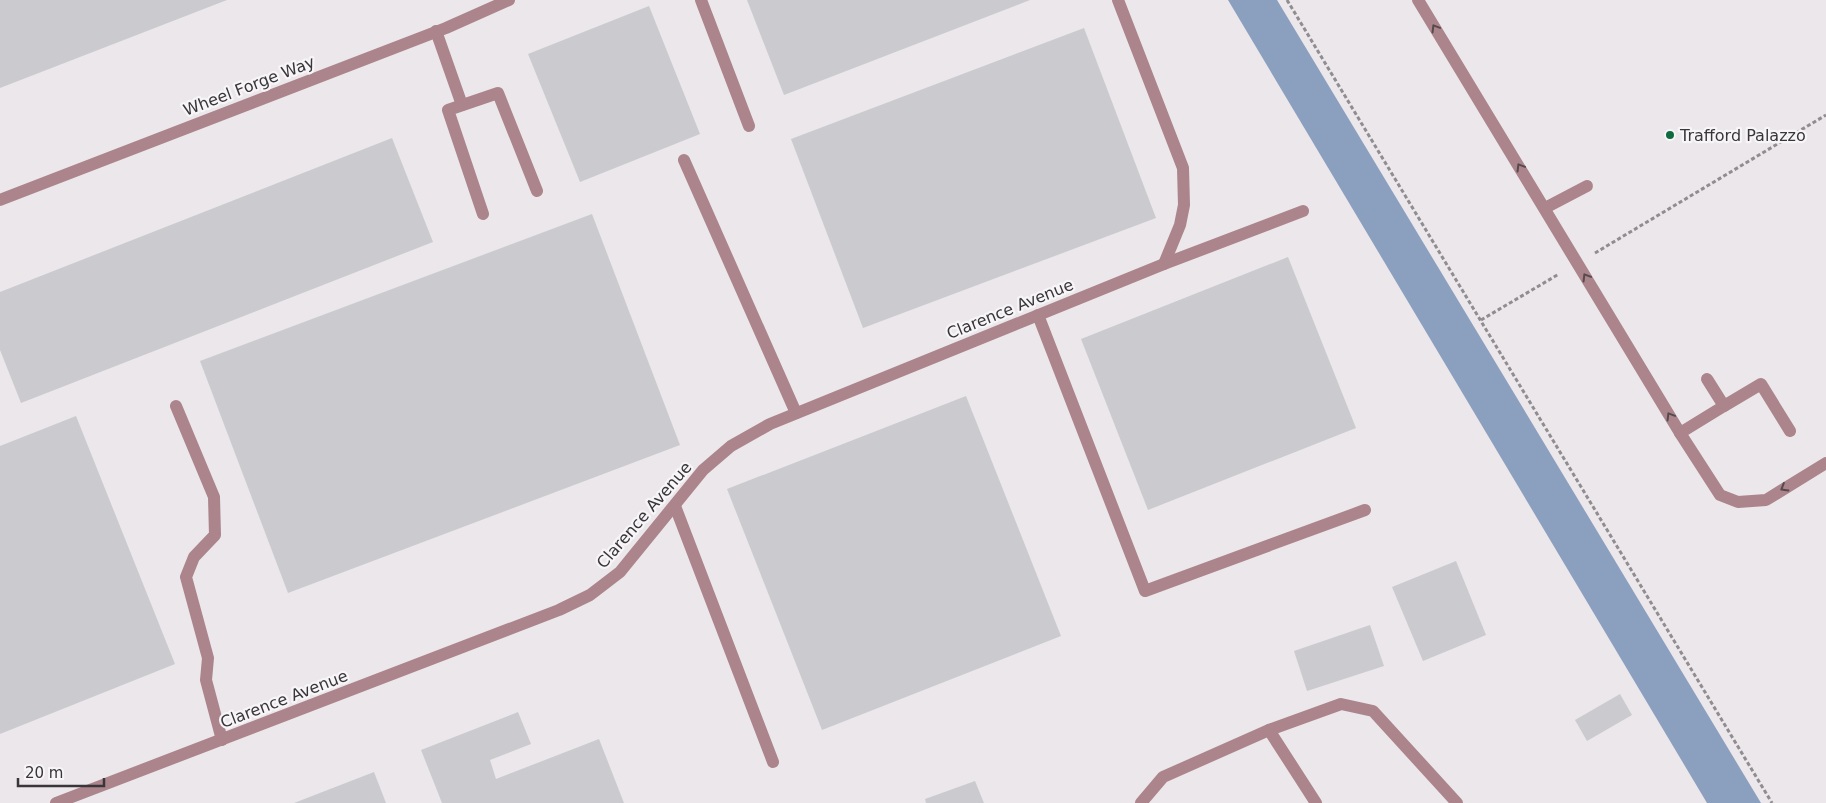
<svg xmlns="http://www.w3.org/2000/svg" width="1826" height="803" viewBox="0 0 1826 803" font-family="'DejaVu Sans',sans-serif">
<rect width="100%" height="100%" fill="#ebe7eb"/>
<path fill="#8b9fbf" d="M1228,0h49l484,803h-54z"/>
<g fill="#cbcbcf">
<path d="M0,0h227l-227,88z"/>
<path d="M747,0h283l-246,95z"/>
<path d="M649,6l51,128 -120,48 -52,-128z"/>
<path d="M1084,28l72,190 -293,110 -72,-189z"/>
<path d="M392,138l41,104 -412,161 -21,-53v-58z"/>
<path d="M592,214l88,231 -392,148 -88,-232z"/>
<path d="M1288,257l68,171 -208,82 -67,-171z"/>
<path d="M966,396l95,240 -239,94 -95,-241z"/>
<path d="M76,416l99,248 -175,70v-288z"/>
<path d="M1456,561l30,74 -63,26 -31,-74z"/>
<path d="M1370,625l14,41 -77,25 -13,-40z"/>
<path d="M1620,694l12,21 -45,26 -12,-21z"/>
<path d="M518,712l13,32 -41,16 6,19 103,-40 25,64h-182l-21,-53z"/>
<path d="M374,772l12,31h-92z"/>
<path d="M975,781l9,22h-58l-1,-4z"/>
</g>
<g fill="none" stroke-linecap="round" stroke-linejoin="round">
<g stroke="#908d90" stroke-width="3" stroke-dasharray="4 2.5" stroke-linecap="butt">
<path d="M1287,0l485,803"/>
<path d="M1595,253l231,-138"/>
<path d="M1481,320l78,-46"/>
</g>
<g stroke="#ac848c" stroke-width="12">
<path d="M701,0l48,126"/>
<path d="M1118,0l65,168 1,37 -4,20 -16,39"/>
<path d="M1418,0l262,433 40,62 18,7 28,-2 60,-37"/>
<path d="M436,31l26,74"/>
<path d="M684,160l112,253"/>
<path d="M0,200l446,-172 63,-28"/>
<path d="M1545,208l42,-22"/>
<path d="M483,214l-35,-104 50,-17 39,98"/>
<path d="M1038,315l107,276 220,-81"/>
<path d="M176,406l38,91 1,38 -21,22 -8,20 22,81 -2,22 16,60"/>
<path d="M1724,406l37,-22 29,47"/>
<path d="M1680,433l44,-27 -17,-27"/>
<path d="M675,506l98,256"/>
<path d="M1269,730l47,73"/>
<path d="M56,803l503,-193 31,-15 30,-23 83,-102 28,-24 39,-22 394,-160 139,-53"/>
<path d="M1141,803l22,-26 106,-47 72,-26 32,7 84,92"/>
</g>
</g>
<defs><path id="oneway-chevron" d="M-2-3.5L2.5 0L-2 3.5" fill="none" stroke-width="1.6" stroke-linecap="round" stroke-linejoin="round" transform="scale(1.25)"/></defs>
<g stroke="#554a4d">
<use href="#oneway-chevron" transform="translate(1435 28) rotate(-121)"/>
<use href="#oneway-chevron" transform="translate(1520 167) rotate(-121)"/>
<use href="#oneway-chevron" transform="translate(1586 277) rotate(-121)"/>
<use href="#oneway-chevron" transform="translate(1670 416) rotate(-121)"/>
<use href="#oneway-chevron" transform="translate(1784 488) rotate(149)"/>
</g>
<circle fill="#0e6b3f" stroke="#f8f5f8" stroke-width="2" cx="1670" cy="135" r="5"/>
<g text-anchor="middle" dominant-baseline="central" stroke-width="4.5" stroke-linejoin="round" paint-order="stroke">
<g font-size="16" fill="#383638" stroke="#f8f5f8">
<text transform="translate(249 86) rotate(-21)">Wheel Forge Way</text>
<text transform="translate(1010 309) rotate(-22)">Clarence Avenue</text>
<text transform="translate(644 515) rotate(-49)">Clarence Avenue</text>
<text transform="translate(284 699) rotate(-21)">Clarence Avenue</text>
</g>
<g font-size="16" fill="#383638" stroke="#f8f5f8" text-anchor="start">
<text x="1680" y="135">Trafford Palazzo</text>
</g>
</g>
<path d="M18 778v8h86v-8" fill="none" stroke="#383638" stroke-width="2.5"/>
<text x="25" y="778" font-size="15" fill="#383638" stroke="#f8f5f8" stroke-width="4" paint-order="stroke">20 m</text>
</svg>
